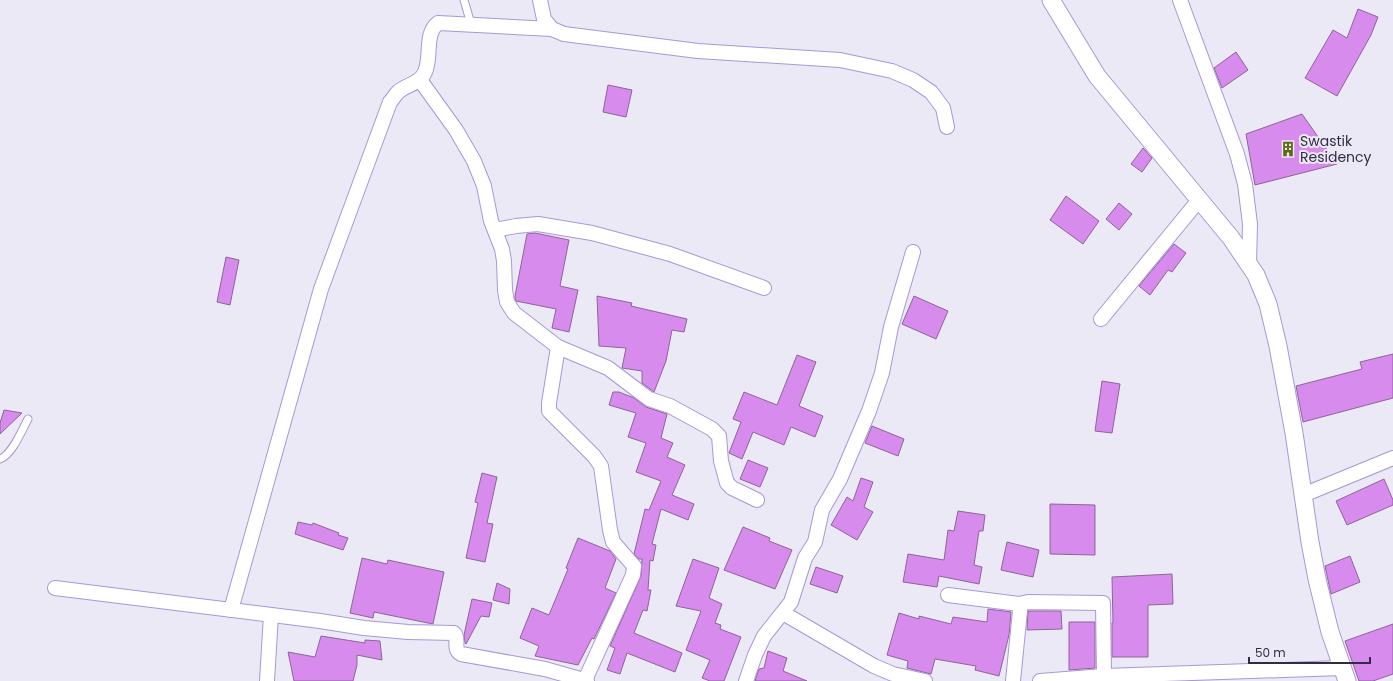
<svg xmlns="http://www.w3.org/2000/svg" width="1393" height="681" viewBox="0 0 1393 681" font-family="Poppins,sans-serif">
<rect width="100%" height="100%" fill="#ece9f6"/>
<g fill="#d68bed" stroke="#8d649a">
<path d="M1358,9l20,8 -7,18 -34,61 -32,-18 28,-48 14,8z"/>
<path d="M1236,52l12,18 -26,18 -8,-20z"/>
<path d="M608,85l24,5 -6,27 -23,-5z"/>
<path d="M1302,114l35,50 -82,21 -9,-51z"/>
<path d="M1143,148l9,10 -10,14 -11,-8z"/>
<path d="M1066,196l33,25 -16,23 -33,-24z"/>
<path d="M1119,203l13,11 -13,16 -13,-11z"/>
<path d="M535,233l34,7 -9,46 18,4 -9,42 -17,-4 4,-19 -40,-8 -1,-2v-3l12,-62z"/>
<path d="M1174,244l12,9 -14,19 -4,-2 -18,25 -11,-9z"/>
<path d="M226,257l13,3 -9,45 -13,-3z"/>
<path d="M597,296l35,7 -1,3 56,13 -3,13 -12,-2 -6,31 -12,31 -12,-9v-12l-20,-3 4,-20 -27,-2z"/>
<path d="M914,296l34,15 -12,28 -34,-15z"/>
<path d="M1393,354v44l-90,24 -7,-36 66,-17 -2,-7z"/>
<path d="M797,355l19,7 -17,44 24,10 -8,21 -24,-10 -7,18 -31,-13 -11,27 -13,-6 12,-31 -8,-3 11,-27 33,13z"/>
<path d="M1102,381l18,3 -8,49 -17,-2z"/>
<path d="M613,392h6l15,6 12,9 21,7 -6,24 12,5 -6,14 18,8 -13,30 22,9 -6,16 -27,-11 -9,35 4,1 -3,16 -3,-1 -2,30h3l-4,21 -4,-1 -9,23 48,20 -7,19 -48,-19 -7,21 -13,-4 8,-22 -5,-2 31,-70 1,-17h-3l-5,-5 11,-45 4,1 12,-29 -25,-9 10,-29 -18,-6 8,-24 -27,-8z"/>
<path d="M4,410l18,3 -22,21v-11z"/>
<path d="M872,426l32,13 -6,17 -33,-13z"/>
<path d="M748,460l20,8 -8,19 -20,-8z"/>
<path d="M482,473l15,4 -10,46 6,1 -8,38 -19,-4 12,-55 -3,-1z"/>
<path d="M861,478l12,4 -9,25 9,5 -16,28 -26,-15 16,-28 6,4z"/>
<path d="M1384,479l9,21v5l-46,20 -11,-24z"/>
<path d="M1050,504l45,1v50l-45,-1z"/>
<path d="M958,511l27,4 -2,16h-4l-5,34 8,2 -3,17 -40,-8 -2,11 -34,-5 5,-28 36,6 4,-30 6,1z"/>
<path d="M298,522l14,3 1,-2 26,10 -1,2 10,3 -5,12 -48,-16z"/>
<path d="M743,527l27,11 -1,3 23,9 -17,39 -51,-19z"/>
<path d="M578,538l32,13 6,8 -11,29 11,5 -22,46 -2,-1 -14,27 -43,-9 4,-10 -19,-8 12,-30 17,7 19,-46 -2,-1z"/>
<path d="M1007,542l32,8 -6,27 -32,-7z"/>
<path d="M1350,556l10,26 -29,12 -6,-28z"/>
<path d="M362,558l25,6 1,-4 56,12 -11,52 -59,-12 -1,6 -23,-5z"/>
<path d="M693,559l26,9 -10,30 13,6 -7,19 6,2 -1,4 21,8 -17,44h-14l-8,-3 8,-18 -24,-10 15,-39 -25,-5z"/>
<path d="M816,567l27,9 -6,17 -27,-9z"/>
<path d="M1172,574l1,30 -25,1v52h-36v-34h1l-1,-46z"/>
<path d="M497,583l13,6 -1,15 -16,-4z"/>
<path d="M472,599l20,4 -3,14 -8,-1 -15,28 -1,-1 -1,-8z"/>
<path d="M988,609l23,3 -2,23 -10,41 -24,-6 1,-4 -41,-7 -4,15 -24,-6 1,-7 -21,-6 12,-42 20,6v-3l32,8 2,-7 34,5z"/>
<path d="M1028,611h33l1,18 -35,1z"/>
<path d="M1069,622h26v46l-26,2z"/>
<path d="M1393,624v50l-20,7h-14l-14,-40z"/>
<path d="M321,636l44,7v-3l15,1 2,19 -25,-5v10l-4,16h-59l-6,-29 27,5z"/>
<path d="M768,651l19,7 -4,13 24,10h-52l4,-12 5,-1z"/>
</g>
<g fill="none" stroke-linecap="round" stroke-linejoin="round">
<g stroke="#a997d6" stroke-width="9">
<g id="service">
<path d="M464,0l7,24"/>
<path d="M0,459c12,-4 22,-29 28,-40"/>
</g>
</g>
<g stroke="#a997d6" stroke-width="16">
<g id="minor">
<path d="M540,0l4,19 8,10 12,5 134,17 142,9 52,11 21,9 18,12 12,16 4,19"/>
<path d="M1180,0l57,154 8,30 5,40 -1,41"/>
<path d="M420,80l36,50 18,31 10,25 7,35 11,28 2,12 1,29 2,12 7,11 44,34 50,21 41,31 21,7 42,23 7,7 2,25 6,22 5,5 25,12"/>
<path d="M495,230l21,-4 22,-2 54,9 78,21 94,34"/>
<path d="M1101,319l98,-119"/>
<path d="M558,347l-9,56v8l45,45 7,10 9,64 3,12 21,24 -1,9 -48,105"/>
<path d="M1303,495l90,-37"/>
<path d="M55,588l265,33 44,7 44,4 46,1c6,6 -2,16 7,21l84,15 42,12"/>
<path d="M948,595l71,9 9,-2 75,1 1,73"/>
<path d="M231,610l90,-321 69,-187c3,-3 5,-7 8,-10 9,-8 22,-8 27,-20 7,-16 -1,-38 13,-49l114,6"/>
<path d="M783,613l91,53 19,8 32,7"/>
<path d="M267,681l4,-66"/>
<path d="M746,681l9,-26 9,-19 27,-34 14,-44 10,-16 7,-32 18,-31 29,-68 13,-38 9,-46 22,-75"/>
<path d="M1013,681l7,-70"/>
<path d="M1040,681l64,-5 238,-8"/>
</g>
</g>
<g stroke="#a997d6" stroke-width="19">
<path id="tertiary" d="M1051,0l46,76 134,162 25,37 12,29 10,42 16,87 16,109 7,37 13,53 17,49"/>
</g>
<use href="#service" stroke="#fff" stroke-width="7"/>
<use href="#minor" stroke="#fff" stroke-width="14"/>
<use href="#tertiary" stroke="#fff" stroke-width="17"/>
</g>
<defs>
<g id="building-bare" transform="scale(1.2)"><path d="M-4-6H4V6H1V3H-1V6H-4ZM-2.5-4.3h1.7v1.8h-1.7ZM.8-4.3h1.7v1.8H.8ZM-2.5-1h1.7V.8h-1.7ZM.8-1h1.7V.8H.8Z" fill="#5d6a11" stroke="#ece9f6" stroke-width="2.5" paint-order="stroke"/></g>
</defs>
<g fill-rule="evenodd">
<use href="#building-bare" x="1288" y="149"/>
</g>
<g text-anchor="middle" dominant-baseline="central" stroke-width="4" stroke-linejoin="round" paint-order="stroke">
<g font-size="14" fill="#332b44" stroke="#ece9f6" text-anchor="start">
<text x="1300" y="141">Swastik<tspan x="1300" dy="16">Residency</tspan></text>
</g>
</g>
<path d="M1249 657v6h121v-6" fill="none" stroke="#332b44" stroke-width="2"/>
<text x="1255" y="657" font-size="12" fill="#332b44" stroke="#ece9f6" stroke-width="3" paint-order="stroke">50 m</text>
</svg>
